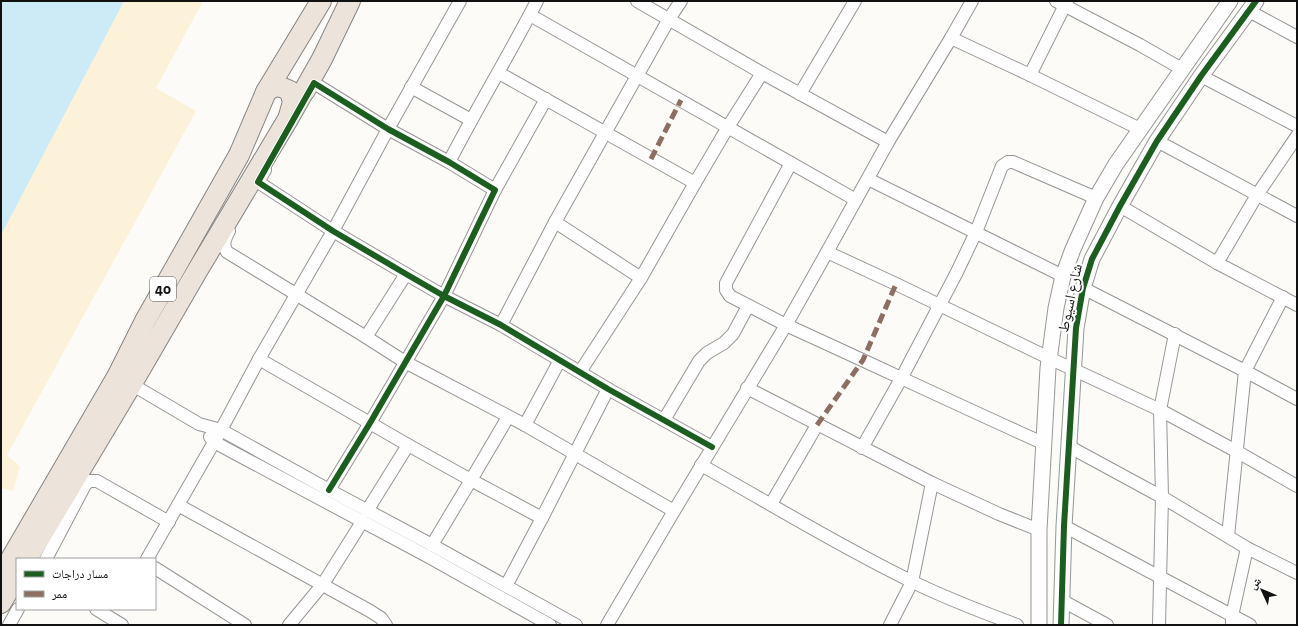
<svg xmlns="http://www.w3.org/2000/svg" width="1298" height="626" viewBox="0 0 1298 626" font-family="'Zilla Slab','Noto Naskh Arabic',serif">
<rect width="100%" height="100%" fill="#fcfbf7"/>
<path fill="#fbf2d9" d="M115,1h88l-47,87 40,23 -189,344 13,12 -7,24 -12,-3v-275z"/>
<path fill="#ccebf7" d="M1,1h123l-123,234z"/>
<g fill="none" stroke-linecap="round" stroke-linejoin="round">
<g stroke="#979695" stroke-width="14">
<g id="minor">
<path d="M637,1l125,72 126,69"/>
<path d="M972,1l-21,37 -63,104 -61,110 -41,73c86,39 172,80 259,119"/>
<path d="M1056,1l84,44 42,24"/>
<path d="M1249,11l48,26"/>
<path d="M530,15l326,185"/>
<path d="M951,38l79,37 110,54"/>
<path d="M499,73l196,110 33,-56 34,-54"/>
<path d="M1030,75l37,-74"/>
<path d="M1201,76l96,50"/>
<path d="M411,87l60,33"/>
<path d="M308,93l6,-10 74,46 61,33 46,28 -51,106 -74,127 -41,67"/>
<path d="M800,94l55,-93"/>
<path d="M1157,141l140,75"/>
<path d="M449,162c28,-54 60,-107 88,-161"/>
<path d="M265,170l-7,12 75,49 73,43 38,22 57,29 107,64 104,58"/>
<path d="M868,179l195,97"/>
<path d="M495,190l51,-91"/>
<path d="M1120,206l97,57 80,42"/>
<path d="M555,222l86,56"/>
<path d="M229,231c-4,8 -7,13 -2,21l139,85 40,-63"/>
<path d="M827,252l69,32 153,74 111,52 76,41 61,35"/>
<path d="M1217,263l40,-68 40,-59"/>
<path d="M1083,288l162,83 52,28"/>
<path d="M501,325l54,-103 114,-203 12,-18"/>
<path d="M366,337l39,25 120,63 149,86"/>
<path d="M259,359l149,86 -41,66"/>
<path d="M580,372l61,-94 54,-95"/>
<path d="M126,381l73,43 22,6 108,60 103,55 144,80"/>
<path d="M747,388l185,95 67,31 40,16"/>
<path d="M664,420l35,-59 8,-8 17,-10 9,-9 15,-28"/>
<path d="M525,425l35,-65"/>
<path d="M210,437l4,5 215,115 121,68"/>
<path d="M408,445l63,35 37,-63"/>
<path d="M1068,446l94,51 85,51 50,25"/>
<path d="M862,448l40,-71 55,-105 19,-40 26,-66 6,-4h5l83,36"/>
<path d="M701,465c70,39 138,81 210,116 34,17 71,31 106,44"/>
<path d="M771,504l46,-79"/>
<path d="M178,505l192,106 11,7 5,7"/>
<path d="M1064,526l186,99"/>
<path d="M1228,536l17,-165 38,-74"/>
<path d="M432,545l39,-65 71,38 66,-129"/>
<path d="M46,559l39,-74 4,-4h8l72,41"/>
<path d="M147,559l74,-129 38,-71 74,-128 55,-102 72,-128"/>
<path d="M155,568l90,57"/>
<path d="M506,586l36,-68"/>
<path d="M1061,600l46,25"/>
<path d="M96,609l26,16"/>
<path d="M1232,624v-8l15,-68"/>
<path d="M9,625l9,-16"/>
<path d="M289,625l34,-41 39,-62"/>
<path d="M607,625l67,-114 112,-186 -56,-29 -4,-6v-7l65,-120"/>
<path d="M890,625l22,-43 20,-99"/>
<path d="M1159,625l3,-128 -2,-87 15,-76"/>
</g>
</g>
<g stroke="#979695" stroke-width="17">
<g id="tertiary">
<path d="M1039,625v-95l9,-162 8,-60 7,-32 10,-27 23,-51 20,-34 114,-163"/>
<path d="M1061,625l3,-99 12,-198 7,-40 9,-29 28,-53 37,-65 44,-65 55,-75"/>
</g>
</g>
<g stroke="#848482" stroke-width="22">
<g id="trunk">
<path d="M266,92c10,-8 14,-6 24,-1l3,11 -4,14"/>
<path d="M27,559l104,-174 65,-112 92,-154 34,-60 28,-58"/>
<path d="M1,576l117,-201 27,-54 94,-166 27,-63 55,-91"/>
<path d="M1,603l16,-27"/>
</g>
</g>
<use href="#minor" stroke="#fffefe" stroke-width="12"/>
<use href="#tertiary" stroke="#fffefe" stroke-width="15"/>
<use href="#trunk" stroke="#ece3da" stroke-width="20"/>
<g stroke="#8d6e63" stroke-width="5" stroke-dasharray="10 5" stroke-linecap="butt">
<path d="M651,159l30,-59"/>
<path d="M817,425l46,-65 33,-76"/>
</g>
<g stroke="#fff" stroke-width="8">
<g id="cycleway">
<path d="M329,490l41,-67 74,-127 51,-106 -46,-28 -61,-33 -74,-46 -56,99 75,49 73,43 38,22 57,29 107,64 104,58"/>
<path d="M1061,625l3,-99 12,-198 7,-40 9,-29 28,-53 37,-65 44,-65 55,-75"/>
</g>
</g>
<use href="#cycleway" stroke="#1b5e20" stroke-width="6"/>
</g>
<g text-anchor="middle" dominant-baseline="central" stroke-width="4" stroke-linejoin="round" paint-order="stroke">
<rect fill="#fff" stroke="#585858" stroke-width="1" x="150" y="277" width="26" height="24" rx="3"/>
<g font-size="14" font-weight="bold" fill="#111">
<text x="163" y="289">40</text>
</g>
<g font-size="15" fill="#111" stroke="#fff">
<text transform="translate(1070 298) rotate(-78)">شارع اسيوط</text>
</g>
</g>
<rect width="1298" height="626" fill="none" stroke="#111111" stroke-width="4"/>
<rect x="16" y="558" width="140" height="52" fill="#ffffff" stroke="#a0a0a0"/>
<rect x="24" y="571" width="20" height="6" fill="#1b5e20" stroke="#a0a0a0"/>
<text x="52" y="578" font-size="12" fill="#111111">مسار دراجات</text>
<rect x="24" y="591" width="20" height="6" fill="#8d6e63" stroke="#a0a0a0"/>
<text x="52" y="598" font-size="12" fill="#111111">ممر</text>
<g transform="translate(1262 590) rotate(314)" stroke="#ffffff" stroke-width="3" paint-order="stroke">
<path d="M0-3L7 15L0 10L-7 15Z" fill="#111111"/>
<text y="-6" font-size="11" font-weight="bold" text-anchor="middle" fill="#111111">ش</text>
</g>
</svg>
